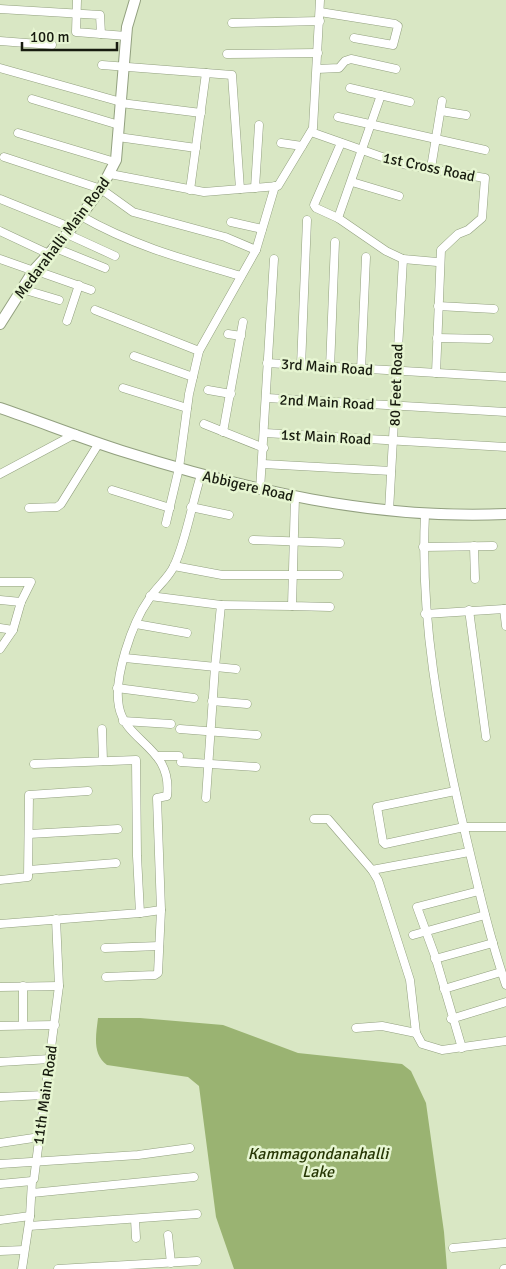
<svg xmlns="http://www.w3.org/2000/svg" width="506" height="1269" viewBox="0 0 506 1269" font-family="Signika,sans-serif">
<rect width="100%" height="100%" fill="#d9e7c4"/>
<path fill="#9ab372" d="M98,1018h42l83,7 75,28 104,11 9,7 15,32 18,129 3,37h-213l-18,-52 -17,-131 -11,-9 -81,-12c-15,-11 -11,-30 -9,-47z"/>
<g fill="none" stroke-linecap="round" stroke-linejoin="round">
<g stroke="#92a07f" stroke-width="9">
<g id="street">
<path d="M77,0l-1,32 50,4"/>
<path d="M0,9l100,6 1,19"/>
<path d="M320,12l75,12 3,2 -5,19 -39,-7"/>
<path d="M232,23l88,-2"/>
<path d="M0,41l52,4"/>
<path d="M227,54l91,-1"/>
<path d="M102,65l130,10 8,114"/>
<path d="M0,68l121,34"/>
<path d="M317,69l22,-1 6,-7 6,-2 45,10"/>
<path d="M350,88l60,14"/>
<path d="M381,95l-43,123 48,33 17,8 34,3"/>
<path d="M32,99l87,26"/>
<path d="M121,103l80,10"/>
<path d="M441,111l25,4"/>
<path d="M338,117l147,33"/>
<path d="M311,132l91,32 83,14 -3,40 -14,12 -10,4 -17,16 -5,123"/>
<path d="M18,133l97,29"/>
<path d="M118,137l78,11"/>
<path d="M281,143l21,3"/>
<path d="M4,157l97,32 32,23 92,25 31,13"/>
<path d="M431,168l11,-67"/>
<path d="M110,174l94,18 74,-6 35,-58 7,-128"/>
<path d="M352,182l47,14"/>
<path d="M255,188l4,-63"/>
<path d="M190,190l16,-117"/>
<path d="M0,199l72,29"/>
<path d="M81,216c50,29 105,44 160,60"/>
<path d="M338,218l-22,-10 -2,-3 27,-62"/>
<path d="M231,222l31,7"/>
<path d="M0,231l49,23"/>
<path d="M67,234l48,22"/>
<path d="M53,247l52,21"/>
<path d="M0,259l34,12"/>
<path d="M34,270l57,20"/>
<path d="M22,289l37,11"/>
<path d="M438,306l56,3"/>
<path d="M95,310l104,41"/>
<path d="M67,321l12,-36"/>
<path d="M228,334l13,2"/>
<path d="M437,338l52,1"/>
<path d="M134,356l59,21"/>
<path d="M267,363l239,14"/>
<path d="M301,366l6,-146"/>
<path d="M330,368l5,-126"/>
<path d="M361,370l5,-113"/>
<path d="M123,388l64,20"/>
<path d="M208,390l23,4"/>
<path d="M267,398l239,14"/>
<path d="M204,424l60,24"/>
<path d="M223,432l20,-110"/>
<path d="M265,433l241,14"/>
<path d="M263,464l128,7"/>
<path d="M0,474l75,-40"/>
<path d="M112,490l58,18"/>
<path d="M260,490l14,-231"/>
<path d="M295,497l-3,109 38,1"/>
<path d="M191,507l38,8"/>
<path d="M29,508l28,-1 4,-3 38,-61"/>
<path d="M389,511l14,-252"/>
<path d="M425,514c-5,105 14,208 38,310 13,54 25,109 43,161"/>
<path d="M166,523l13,-55 10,-74 10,-43 57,-101 19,-64"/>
<path d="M253,540l87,3"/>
<path d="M474,546l1,33"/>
<path d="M423,547l70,-1"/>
<path d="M174,566l48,9h117"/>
<path d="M0,582h31l-10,20 -8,28 -13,19"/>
<path d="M150,596l71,9"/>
<path d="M0,600l21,2"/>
<path d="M506,609h-2l2,17"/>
<path d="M469,610l17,127"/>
<path d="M425,614l79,-5"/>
<path d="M136,624l51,9"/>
<path d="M0,628l13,2"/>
<path d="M125,658l111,11"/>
<path d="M117,688l77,10"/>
<path d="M212,701l35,3"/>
<path d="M123,721l48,3"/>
<path d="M102,729l1,32"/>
<path d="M180,729l77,6"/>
<path d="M157,756h22"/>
<path d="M181,762l75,5"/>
<path d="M455,791l-78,16 6,35 2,2 79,-17h42"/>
<path d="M206,798l9,-131 6,-62 71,1"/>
<path d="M314,819h14l44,51 97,-18"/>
<path d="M29,834l89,-5"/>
<path d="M29,870l87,-7"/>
<path d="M372,870l6,10 32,100 6,53 6,11 20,6 64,-9"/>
<path d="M0,880l28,-3 1,-82 59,-4"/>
<path d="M140,913l21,-3"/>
<path d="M0,924l140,-11 -3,-57 -1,-96 -102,4"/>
<path d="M413,935l72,-20"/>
<path d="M105,948l54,-2"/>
<path d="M435,959l58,-16"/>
<path d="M106,977l49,-2 3,-2 3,-63 -4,-112 10,-2c6,-49 -41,-53 -48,-89 -6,-29 13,-84 30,-108 7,-12 19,-20 25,-33 12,-25 18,-63 27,-91"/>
<path d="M23,986v39"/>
<path d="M0,987l59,-1"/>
<path d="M444,989l57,-17"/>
<path d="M451,1019l55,-17"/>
<path d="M0,1026l55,-1"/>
<path d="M356,1028l26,-2 34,7"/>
<path d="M462,1048l-27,-92 -18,-49 62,-16"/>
<path d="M0,1062l50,-3"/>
<path d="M0,1097l45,-2"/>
<path d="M0,1143l40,-6"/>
<path d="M0,1164l138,-9 52,-7"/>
<path d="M0,1184l32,-3"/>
<path d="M32,1193l162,-16"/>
<path d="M135,1219l1,19"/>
<path d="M0,1220l30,-4"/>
<path d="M29,1226l168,-12"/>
<path d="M168,1235l3,28"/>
<path d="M453,1248l53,-5"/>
<path d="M0,1251l24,-1"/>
<path d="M22,1269l8,-53 2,-35 2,-2 25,-193 -3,-67"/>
<path d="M58,1269l139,-8"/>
<path d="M504,1269h2"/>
</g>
</g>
<g stroke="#92a07f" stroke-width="12">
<g id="secondary">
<path d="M0,324l34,-54 33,-36 34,-45 15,-29 11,-133 8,-27"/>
<path d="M0,408c41,14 81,30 122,43 124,39 253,69 384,63"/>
</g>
</g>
<use href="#street" stroke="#fff" stroke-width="8"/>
<use href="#secondary" stroke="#fff" stroke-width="10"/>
</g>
<g text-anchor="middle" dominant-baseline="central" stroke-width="5" stroke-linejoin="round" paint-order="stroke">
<g font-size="15" fill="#171b0f" stroke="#e6f5d1">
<text transform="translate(429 167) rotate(12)">1st Cross Road</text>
<text transform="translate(62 238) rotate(-53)">Medarahalli Main Road</text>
<text transform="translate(327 367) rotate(4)">3rd Main Road</text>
<text transform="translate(396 385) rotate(-88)">80 Feet Road</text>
<text transform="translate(327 402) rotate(3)">2nd Main Road</text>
<text transform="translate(326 437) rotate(3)">1st Main Road</text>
<text transform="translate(248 486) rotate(13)">Abbigere Road</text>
<text transform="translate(45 1095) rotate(-82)">11th Main Road</text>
</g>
<g font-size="16" font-style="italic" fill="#263604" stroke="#e6f5d1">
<text x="318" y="1154">Kammagondanahalli<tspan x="318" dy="18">Lake</tspan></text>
</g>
</g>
<path d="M22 42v8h95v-8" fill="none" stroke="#171b0f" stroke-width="2.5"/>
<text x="30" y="42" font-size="15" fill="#171b0f" stroke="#e6f5d1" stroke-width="4" paint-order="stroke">100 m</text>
</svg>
